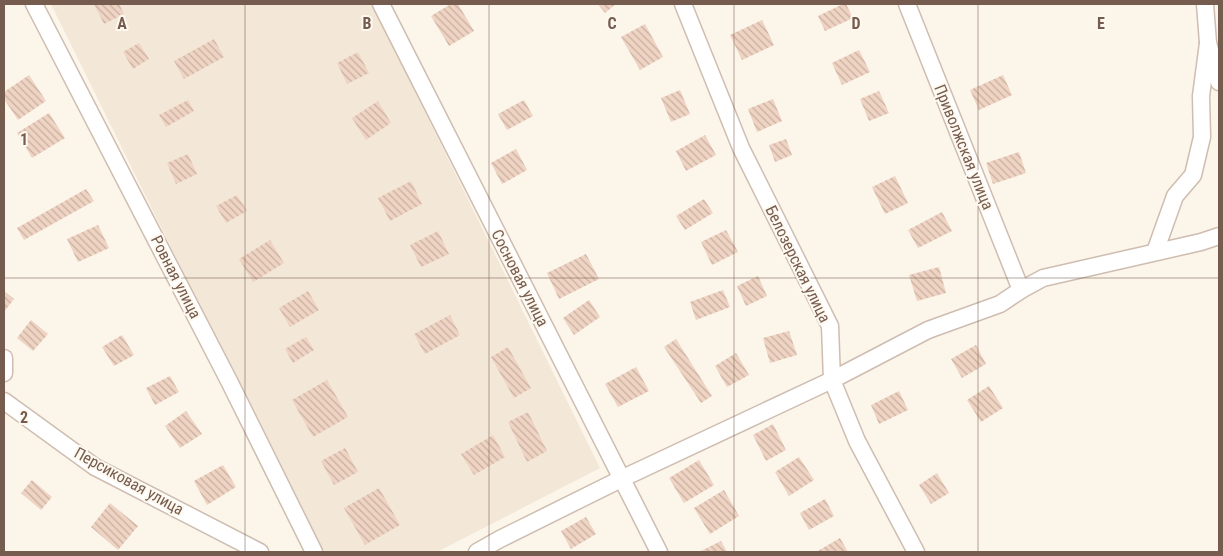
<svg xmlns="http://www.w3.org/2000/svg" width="1223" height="556" viewBox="0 0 1223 556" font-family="'Roboto Condensed',sans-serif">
<defs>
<pattern id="building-back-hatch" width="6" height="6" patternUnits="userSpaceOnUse" patternTransform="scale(1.25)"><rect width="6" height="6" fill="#f0d4c3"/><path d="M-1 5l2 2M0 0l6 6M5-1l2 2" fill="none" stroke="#c7afa1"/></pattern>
</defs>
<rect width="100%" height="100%" fill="#fcf5ea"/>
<path fill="#f3e7d8" d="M51,4h321l228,464 -163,84h-116z"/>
<g fill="url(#building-back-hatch)">
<path d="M94,4h25l5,10 -20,10z"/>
<path d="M451,4h7l16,27 -25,15 -18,-30z"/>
<path d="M598,4h18l-11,9z"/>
<path d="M843,4h3l7,14 -28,13 -7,-15z"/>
<path d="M762,20l12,25 -32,15 -12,-25z"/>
<path d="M645,24l18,33 -23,13 -19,-33z"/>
<path d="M214,39l10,18 -40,22 -10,-18z"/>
<path d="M139,43l10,16 -16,10 -10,-17z"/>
<path d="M859,50l11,22 -28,13 -10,-22z"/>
<path d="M358,52l11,21 -22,11 -10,-21z"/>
<path d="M29,75l17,26 -28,19 -14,-21v-7z"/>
<path d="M1003,75l9,20 -33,15 -9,-20z"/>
<path d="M680,90l10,24 -19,8 -10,-24z"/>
<path d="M879,91l10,22 -20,8 -9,-22z"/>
<path d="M773,99l9,22 -25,11 -9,-23z"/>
<path d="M188,100l6,11 -28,16 -7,-12z"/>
<path d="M524,100l9,16 -26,14 -9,-16z"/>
<path d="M378,101l13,22 -25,17 -14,-22z"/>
<path d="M49,113l16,25 -33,20 -15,-25z"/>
<path d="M705,135l11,20 -30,16 -10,-20z"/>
<path d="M786,139l6,16 -17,7 -6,-17z"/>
<path d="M516,149l11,21 -25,14 -11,-21z"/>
<path d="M1019,152l7,21 -33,11 -7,-21z"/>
<path d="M188,154l9,20 -21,10 -9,-21z"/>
<path d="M895,176l13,27 -23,11 -13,-27z"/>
<path d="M411,181l11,23 -32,17 -12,-23z"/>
<path d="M86,189l8,12 -70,39 -7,-12z"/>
<path d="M237,195l10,16 -21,12 -10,-17z"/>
<path d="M704,199l9,14 -28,17 -9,-14z"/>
<path d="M942,212l10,19 -34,17 -10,-18z"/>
<path d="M98,225l11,23 -31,14 -11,-23z"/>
<path d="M726,230l12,22 -26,13 -11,-23z"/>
<path d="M438,231l11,23 -28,13 -11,-22z"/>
<path d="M270,240l14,23 -31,19 -14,-23z"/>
<path d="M586,254l13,25 -40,20 -12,-26z"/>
<path d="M939,267l7,26 -29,8 -8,-26z"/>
<path d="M758,276l9,20 -21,10 -9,-20z"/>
<path d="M723,290l7,17 -34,13 -6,-18z"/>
<path d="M4,291l10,8 -10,13z"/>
<path d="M308,291l11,19 -29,17 -11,-19z"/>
<path d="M589,300l11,17 -26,18 -11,-17z"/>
<path d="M450,315l10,20 -35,19 -11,-20z"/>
<path d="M31,320l17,14 -15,17 -16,-13z"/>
<path d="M789,331l8,24 -27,8 -7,-25z"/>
<path d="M122,335l12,20 -20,11 -12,-19z"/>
<path d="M306,337l8,13 -21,13 -8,-14z"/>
<path d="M676,339l36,57 -11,7 -37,-56z"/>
<path d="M976,345l10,19 -24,14 -11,-19z"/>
<path d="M508,347l23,41 -17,10 -23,-41z"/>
<path d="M736,353l13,22 -22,12 -12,-21z"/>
<path d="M636,367l13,24 -31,16 -13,-23z"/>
<path d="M170,376l9,16 -24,13 -9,-17z"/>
<path d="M327,380l21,37 -35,20 -21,-37z"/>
<path d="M989,386l14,22 -22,14 -14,-22z"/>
<path d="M899,391l9,19 -29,14 -8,-19z"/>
<path d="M186,411l16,23 -22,14 -15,-22z"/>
<path d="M528,412l19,39 -20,11 -19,-40z"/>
<path d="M773,424l13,26 -20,11 -13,-26z"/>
<path d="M493,435l12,22 -31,18 -13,-21z"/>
<path d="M345,448l13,24 -24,13 -13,-24z"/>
<path d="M799,457l15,23 -25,16 -14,-24z"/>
<path d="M699,460l15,25 -30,18 -15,-25z"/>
<path d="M223,465l13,22 -29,18 -13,-24z"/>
<path d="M937,473l12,20 -18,11 -12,-19z"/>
<path d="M32,480l20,17 -11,13 -20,-17z"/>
<path d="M379,488l21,37 -35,20 -21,-37z"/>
<path d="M724,490l15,26 -29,18 -16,-26z"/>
<path d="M825,499l9,17 -25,14 -9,-17z"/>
<path d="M110,503l28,23 -20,24 -27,-23z"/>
<path d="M586,517l10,17 -25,15 -10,-18z"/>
<path d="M840,538l8,14h-32z"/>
<path d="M721,541l6,11h-28z"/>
</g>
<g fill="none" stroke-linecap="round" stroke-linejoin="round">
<g stroke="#cebdb0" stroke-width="19">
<g id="minor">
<path d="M34,4l195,377 85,171"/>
<path d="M381,4l278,548"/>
<path d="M683,4l58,144 89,178 2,54 25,61 59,111"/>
<path d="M907,4l114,286"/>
<path d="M1205,4l3,39 11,39"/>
<path d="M1155,252l20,-56 18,-21 9,-38 -1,-41 7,-53"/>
<path d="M4,358v15"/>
<path d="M4,401l91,66 165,85"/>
<path d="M477,552l23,-13 121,-60 211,-99 96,-50 72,-26 21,-14 22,-12 158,-36 18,-6"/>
</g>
</g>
<use href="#minor" stroke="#fff" stroke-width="16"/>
</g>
<path fill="none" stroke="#765c4e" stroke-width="1" stroke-opacity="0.55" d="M245,4v548M489,4v548M734,4v548M978,4v548M4,278h1215"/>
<g text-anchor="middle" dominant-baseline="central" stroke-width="4" stroke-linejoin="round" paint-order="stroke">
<g font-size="16" fill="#765c4e" stroke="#fef9f0">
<text transform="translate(964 147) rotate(68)">Приволжская улица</text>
<text transform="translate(798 264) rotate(64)">Белозерская улица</text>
<text transform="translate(176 277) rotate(63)">Ровная улица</text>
<text transform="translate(520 278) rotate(63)">Сосновая улица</text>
<text transform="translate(129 481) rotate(29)">Персиковая улица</text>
</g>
</g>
<g font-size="16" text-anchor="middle" font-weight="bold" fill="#765c4e" stroke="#fef9f0" stroke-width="4" stroke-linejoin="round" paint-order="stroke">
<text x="122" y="29">A</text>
<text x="367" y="29">B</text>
<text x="612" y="29">C</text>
<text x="856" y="29">D</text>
<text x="1101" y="29">E</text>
<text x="24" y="145">1</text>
<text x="24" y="423">2</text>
</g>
<rect width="1223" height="556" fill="none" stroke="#765c4e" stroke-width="10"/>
</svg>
